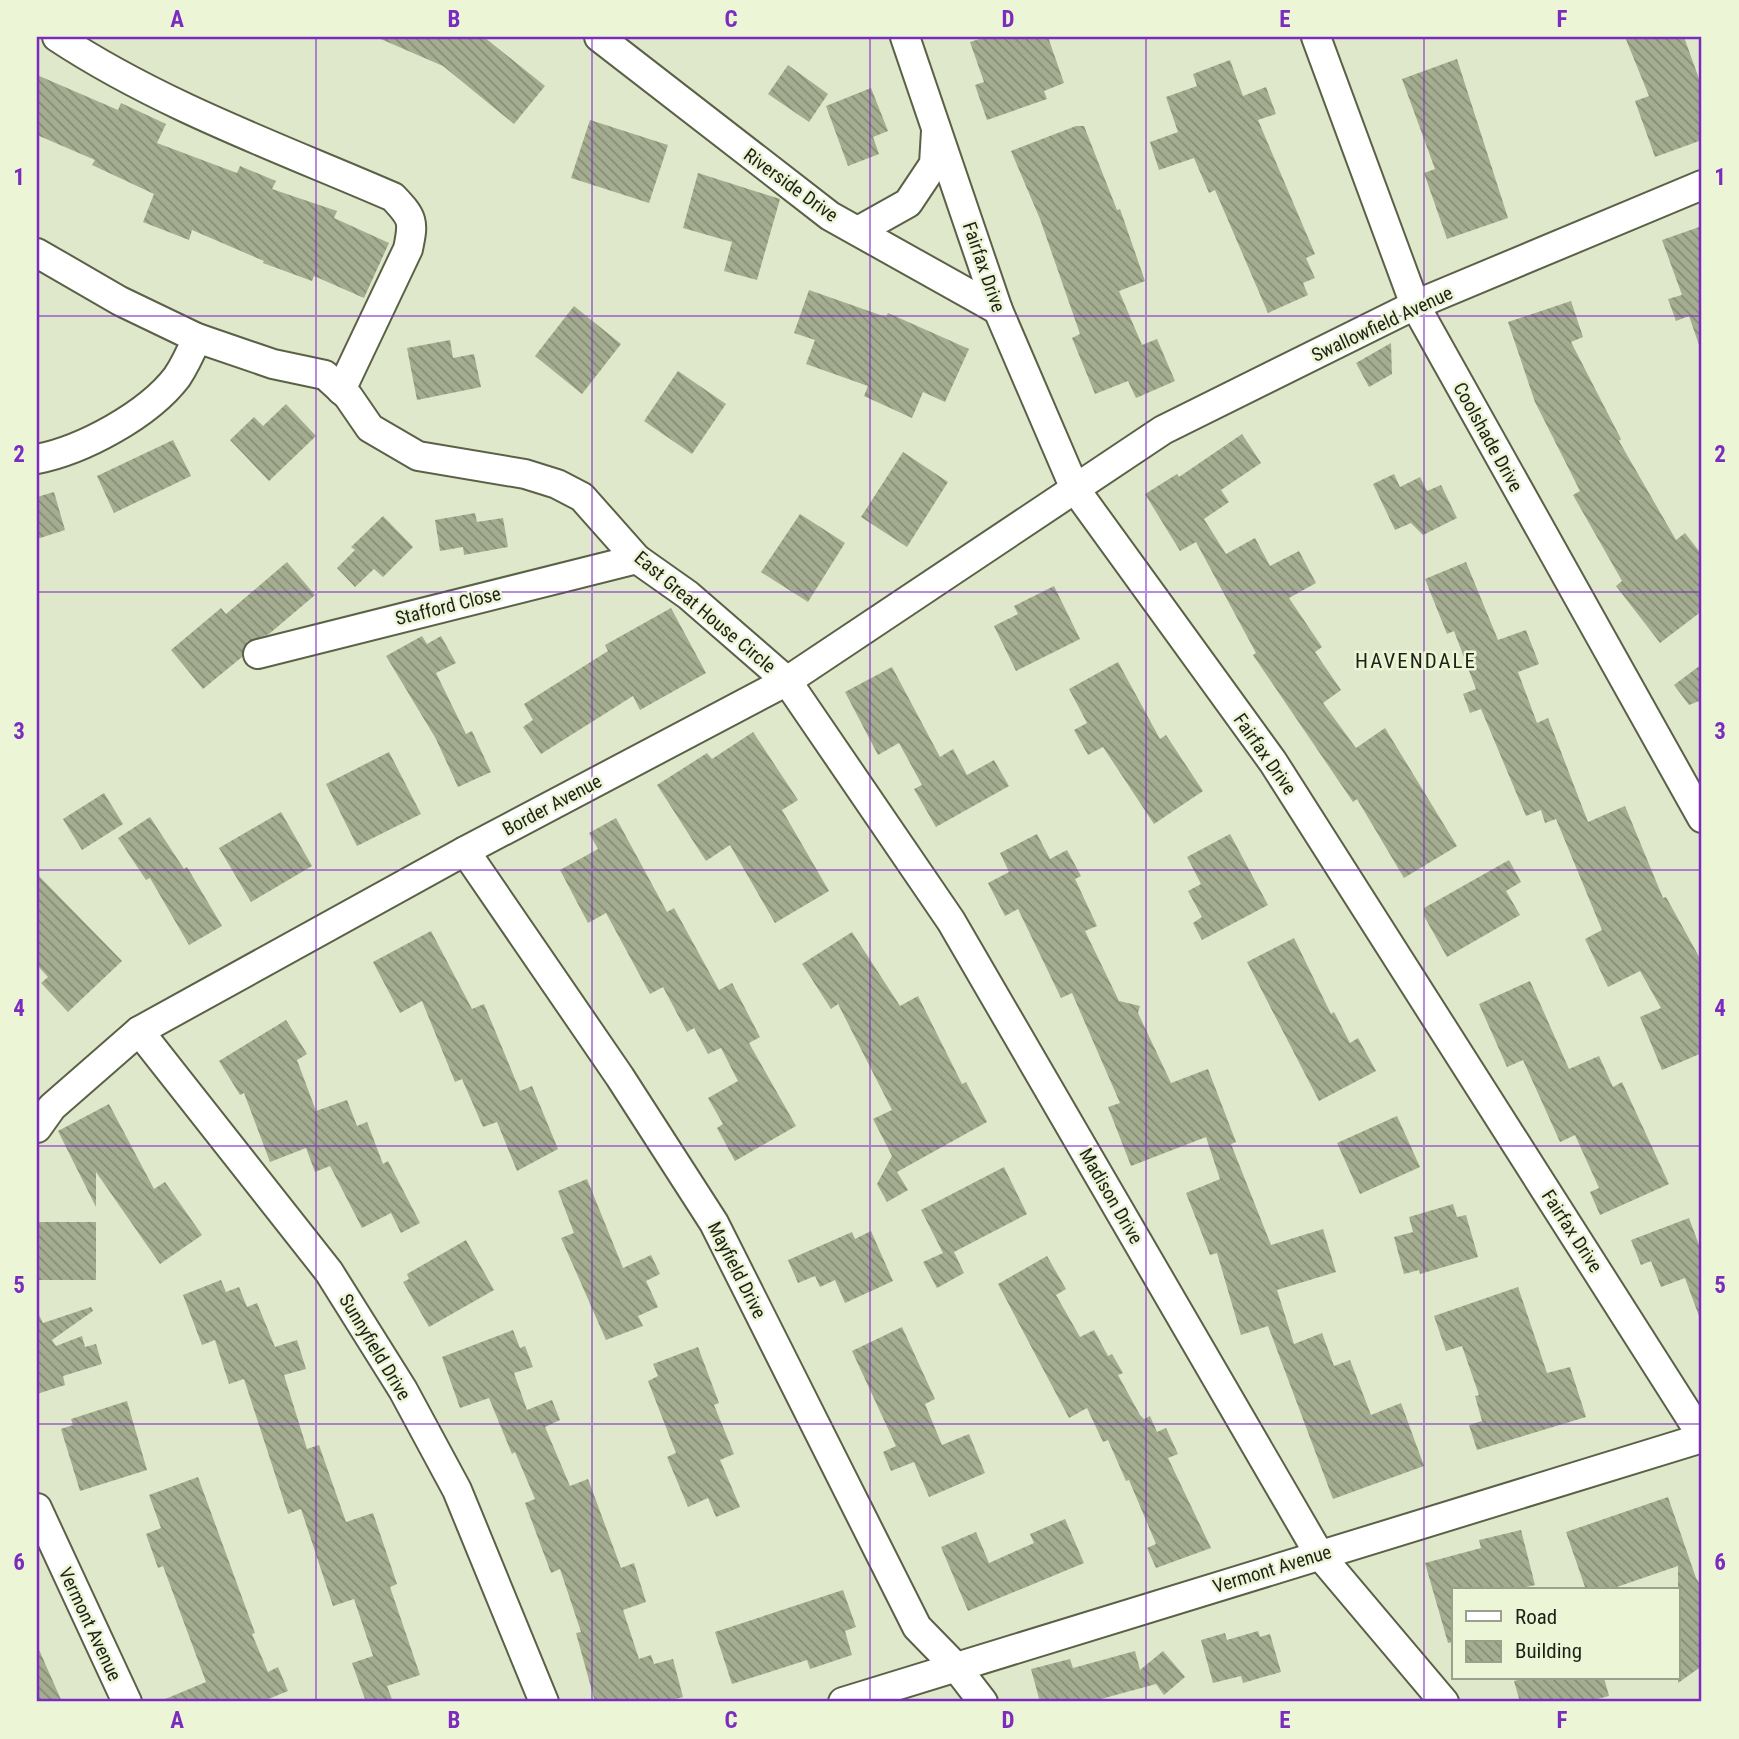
<svg xmlns="http://www.w3.org/2000/svg" width="1739" height="1739" viewBox="0 0 1739 1739" font-family="'Roboto Condensed',sans-serif">
<defs>
<pattern id="building-back-hatch" width="6" height="6" patternUnits="userSpaceOnUse" patternTransform="scale(1.75)"><rect width="6" height="6" fill="#a5ad91"/><path d="M-1 5l2 2M0 0l6 6M5-1l2 2" fill="none" stroke="#868c75"/></pattern>
</defs>
<rect width="100%" height="100%" fill="#dfe8ca"/>
<g fill="url(#building-back-hatch)">
<path d="M376,37h108l61,49 -31,38 -71,-58z"/>
<path d="M986,37h62l16,46 -20,8 3,8 -60,21 -12,-35 9,-3 -14,-40z"/>
<path d="M1625,37h59l18,50v53l-47,17 -20,-56 14,-5z"/>
<path d="M1457,59l51,159 -61,21 -23,-66 11,-4 -33,-90z"/>
<path d="M1230,60l13,36 23,-9 10,27 -18,6 57,134 -9,4 9,20 -12,5 5,12 -40,18 -53,-123 -6,3 -15,-35 -35,12 -9,-28 28,-10 -12,-35 31,-11 -4,-12z"/>
<path d="M788,65l40,29 -19,28 -41,-28z"/>
<path d="M37,75l81,35 3,-7 45,21 -9,19 80,30 3,-7 36,15 -4,8 65,22 -3,7 55,25 -25,55 -50,-22 -2,5 -49,-18 1,-2 -72,-31 -3,10 -46,-18 11,-28 -62,-29 3,-5 -58,-25z"/>
<path d="M871,88l17,43 -15,6 6,17 -31,12 -22,-60z"/>
<path d="M590,120l78,25 -19,58 -78,-25z"/>
<path d="M1076,126h8l33,84 3,-1 25,72 -26,10 23,54 15,-6 18,42 -39,17 -8,-17 -33,13 -23,-56 8,-4 -40,-115 -29,-68z"/>
<path d="M698,173l82,26 -23,81 -33,-9 8,-29 -49,-14z"/>
<path d="M1702,226v118l-3,1 -10,-29 -13,5 -8,-22 14,-4 -20,-55z"/>
<path d="M809,290l77,27 2,-4 81,36 -24,53 -22,-10 -11,26 -48,-22 4,-10 -62,-22 9,-24 -21,-7z"/>
<path d="M1571,301l12,36 -12,5 50,97 -2,2 57,99 9,-7 17,22v56l-42,32 -44,-57 6,-5 -49,-86 7,-4 -45,-89 -27,-80z"/>
<path d="M574,306l47,38 -39,50 -47,-38z"/>
<path d="M450,340l3,18 21,-4 7,33 -64,13 -10,-52z"/>
<path d="M1391,343l1,31 -23,13 -13,-24z"/>
<path d="M678,371l48,33 -34,50 -48,-33z"/>
<path d="M286,404l30,32 -47,45 -39,-41 24,-23 9,9z"/>
<path d="M1242,434l19,29 -40,27 8,12 -25,17 22,35 29,-16 15,28 29,-15 17,32 -27,15 33,49 -7,5 26,38 -18,13 33,45 29,-20 72,118 -53,32 -47,-79 -4,3 -100,-147 3,-2 -60,-111 -16,9 -35,-57 32,-20 2,3z"/>
<path d="M173,440l18,36 -77,37 -17,-37z"/>
<path d="M903,452l45,30 -41,65 -46,-30z"/>
<path d="M1394,474l6,13 20,-10 7,14 14,-6 16,33 -34,17 -12,-12 -16,7 -22,-46z"/>
<path d="M54,492l11,38 -28,9v-42z"/>
<path d="M475,513l2,9 26,-4 5,29 -44,8 -1,-8 -23,4 -5,-31z"/>
<path d="M800,514l45,29 -37,59 -47,-30z"/>
<path d="M383,516l30,31 -30,30 -9,-8 -19,18 -18,-19 18,-18 -4,-3z"/>
<path d="M287,562l28,33 -46,39 -22,8 -5,15 -39,32 -32,-39 50,-42 5,6z"/>
<path d="M1466,562l32,78 28,-10 13,34 -21,8 19,51 11,-5 40,104 37,-16 38,92 3,-1 36,65v91l-40,17 -22,-53 21,-9 -21,-37 -32,16 -23,-48 17,-9 -46,-111 -11,4 -4,-13 -15,6 -45,-107 -11,4 -7,-19 13,-5 -22,-58 -7,3 -22,-55z"/>
<path d="M1054,586l26,53 -64,32 -22,-45 24,-12 -4,-8z"/>
<path d="M671,608l35,65 -66,37 -7,-14 -92,58 -18,-27 10,-7 -9,-16 84,-53 -3,-6z"/>
<path d="M422,636l5,8 14,-8 15,27 -20,10 30,61 6,-3 19,41 -33,15 -22,-48 -50,-83z"/>
<path d="M1118,662l42,77 6,-4 37,56 -49,33 -51,-77 -15,8 -14,-25 13,-7 -18,-34z"/>
<path d="M1702,664v36l-13,5 -15,-20z"/>
<path d="M892,667l48,90 13,-8 14,26 27,-15 15,26 -73,41 -22,-38 8,-4 -23,-42 -21,12 -33,-63z"/>
<path d="M753,732l45,68 -16,10 47,81 -54,32 -45,-78 -24,16 -49,-76 50,-32 5,6z"/>
<path d="M389,752l32,62 -64,32 -31,-62z"/>
<path d="M104,793l19,31 -41,26 -19,-31z"/>
<path d="M281,812l31,54 -61,36 -32,-54z"/>
<path d="M150,817l34,52 3,-2 35,59 -33,19 -39,-67 -4,2 -28,-42z"/>
<path d="M616,818l51,94 7,-4 45,82 13,-7 28,54 -11,6 47,83 -61,35 -18,-33 6,-4 -15,-26 30,-17 -17,-33 -13,6 -14,-26 -7,4 -24,-45 -13,7 -44,-81 -18,10 -28,-53 38,-21 -9,-16z"/>
<path d="M1037,834l13,25 17,-9 14,26 -6,3 22,47 -12,5 34,70 21,5 -2,7 33,70 37,-14 28,73 -5,2 40,101 52,-16 13,43 -59,18 17,54 28,-11 12,33 16,-6 21,55 30,-12 23,63 -91,33 -65,-173 -27,9 -24,-82 -7,2 -24,-62 34,-14 -14,-42 -75,29 -23,-59 12,-4 -48,-110 -11,5 -43,-89 -13,7 -17,-33 21,-11 -9,-19z"/>
<path d="M1230,834l38,71 -66,35 -9,-17 9,-6 -14,-26 13,-7 -14,-27z"/>
<path d="M1509,860l12,22 -15,9 14,24 -73,42 -23,-41v-8z"/>
<path d="M37,874l85,87 -54,51 -27,-29 7,-6 -11,-12z"/>
<path d="M431,931l41,78 12,-5 36,87 12,-5 26,63 -41,22 -20,-49 -14,5 -21,-48 -7,3 -33,-81 -22,12 -27,-51z"/>
<path d="M852,932l48,74 18,-10 44,88 4,-2 21,40 -90,50 11,18 -21,12 -10,-18 15,-28 -19,-37 19,-9 -54,-106 -7,5 -29,-45z"/>
<path d="M1294,938l37,76 3,-2 16,31 8,-5 18,33 -57,30 -72,-139z"/>
<path d="M1530,981l39,88 30,-13 14,31 9,-5 47,102 -69,31 -10,-23 9,-4 -24,-53 -15,7 -37,-82 -16,7 -28,-63z"/>
<path d="M286,1020l21,34 -10,6 19,51 31,-11 10,26 10,-4 16,42 5,-3 32,62 -19,10 -10,-20 -29,15 -32,-62 -15,6 -9,-24 -36,14 -26,-69 -4,2 -21,-34z"/>
<path d="M109,1104l45,85 11,-7 37,53 -42,29 -64,-92v35l-38,-76z"/>
<path d="M1397,1116l23,51 -60,27 -23,-51z"/>
<path d="M1004,1167l23,47 -73,38 10,21 -27,15 -14,-26 20,-9 -22,-43z"/>
<path d="M587,1179l36,89 28,-13 9,19 -14,7 12,26 -20,9 5,10 -37,14 -45,-102 13,-5 -16,-42z"/>
<path d="M1453,1204l4,13 9,-2 12,42 -58,17 -1,-4 -15,4 -10,-37 19,-5 -4,-15z"/>
<path d="M1689,1218l13,35 -2,66 -15,-41 -24,9 -10,-26 -10,4 -10,-25z"/>
<rect x="37" y="1222" width="59" height="58"/>
<path d="M871,1231l22,50 -48,22 -10,-23 -15,7 -5,-11 -17,7 -10,-23 64,-28 3,7z"/>
<path d="M466,1240l28,50 -65,37 -26,-45 6,-3 -2,-5z"/>
<path d="M1047,1256l19,33 -10,6 24,42 14,-7 14,26 4,-2 11,19 -5,2 22,40 4,4 6,-3 7,16 9,-4 12,26 -10,4 43,90 -55,20 -9,-20 9,-4 -27,-64 -3,1 -18,-41 -5,2 -16,-34 -18,10 -71,-134z"/>
<path d="M221,1280l5,12 13,-5 8,20 10,-4 18,44 22,-7 9,29 -22,6 23,74 12,-4 27,77 27,-9 24,71 -7,3 30,88 -33,11 6,16h-27l-14,-39 21,-7 -19,-57 -21,7 -32,-97 -13,5 -44,-135 -15,5 -14,-44 -13,5 -19,-50z"/>
<path d="M1518,1287l29,86 23,-6 16,50 -109,33 -8,-25 13,-4 -7,-25 4,-1 -17,-49 -16,5 -12,-35z"/>
<path d="M91,1307l2,4 -41,29 4,6 26,-10 3,11 11,-3 6,20 -39,12 2,9 -28,9v-83l6,12z"/>
<path d="M902,1327l33,72 -10,5 17,41 27,-11 16,39 -56,24 -15,-35 -23,9 -8,-19 13,-6 -44,-95z"/>
<path d="M513,1330l7,18 5,-2 8,21 -19,6 13,37 25,-10 8,20 -15,7 25,59 18,-7 33,89 13,-5 12,39 -23,8 16,49 12,-4 3,9 19,-5 10,38 -19,5h-69l-19,-69 5,-1 -21,-63 -9,4 -26,-70 10,-4 -20,-47 -3,2 -23,-56 -29,10 -18,-51z"/>
<path d="M698,1347l21,56 -5,2 20,49 -14,6 20,47 -24,10 -8,-19 -20,9 -21,-50 9,-4 -28,-72 10,-5 -5,-12z"/>
<path d="M127,1401l20,69 -67,21 -19,-62 12,-4 -2,-6z"/>
<path d="M198,1477l57,156 -3,1 16,38 10,-5 10,24 -27,11h-103l48,-20 -43,-116 -5,2 -12,-34 15,-6 -12,-33z"/>
<path d="M1668,1497l28,81 6,9v79l-24,17v-117l-70,24h-22l-20,-58z"/>
<path d="M1065,1519l19,44 -116,48 -27,-64 35,-15 13,31 45,-20 -4,-9z"/>
<path d="M1521,1530l14,55 -23,5h-58v52l-6,1 -23,-80 56,-15 -2,-8z"/>
<path d="M843,1590l13,37 -11,4 7,24 -42,14 -3,-9 -75,24 -17,-52z"/>
<path d="M1258,1631l2,6 10,-3 11,38 -38,11 -2,-7 -28,7 -12,-43 24,-7 2,7z"/>
<path d="M37,1645l25,57h-25z"/>
<path d="M1135,1651l5,19 23,-19 22,26 -21,18 -8,-11 -66,18h-50l-9,-33 39,-10 3,9z"/>
<path d="M1526,1678h78l5,18 -23,6h-66l-6,-21z"/>
</g>
<g fill="none" stroke-linecap="round" stroke-linejoin="round">
<g stroke="#5a6147" stroke-width="32">
<g id="street">
<path d="M57,37c103,68 223,111 336,160 20,21 21,24 15,52l-67,141"/>
<path d="M599,37l231,179 168,94"/>
<path d="M905,37l93,273 77,179 198,273 429,674"/>
<path d="M1316,37l99,268 287,513"/>
<path d="M858,231l50,-28 26,-39 2,-33"/>
<path d="M37,253l83,48 77,37 76,26 52,11 23,21 22,32 48,28 107,18 32,10 25,13 55,62 51,36 99,86 164,240 368,633 125,148"/>
<path d="M37,459c46,-9 111,-44 140,-82 8,-12 14,-25 20,-39"/>
<path d="M258,654l379,-95"/>
<path d="M465,851l155,226 94,146 203,404 39,40 27,35"/>
<path d="M139,1031l190,241 74,118 54,100 87,212"/>
<path d="M37,1128l15,-21 87,-76 326,-180 322,-170 376,-251 252,-125 287,-120"/>
<path d="M37,1508l90,194"/>
<path d="M843,1702l859,-264"/>
</g>
</g>
<use href="#street" stroke="#fff" stroke-width="28"/>
</g>
<path fill="none" stroke="#7b2cbf" stroke-width="2" stroke-opacity="0.55" d="M316,37v1665M592,37v1665M870,37v1665M1146,37v1665M1424,37v1665M37,316h1665M37,592h1665M37,870h1665M37,1146h1665M37,1424h1665"/>
<g text-anchor="middle" dominant-baseline="central" stroke-width="5" stroke-linejoin="round" paint-order="stroke">
<g font-size="19" fill="#1e2116" stroke="#edf5d7">
<text transform="translate(791 185) rotate(36)">Riverside Drive</text>
<text transform="translate(984 267) rotate(71)">Fairfax Drive</text>
<text transform="translate(1382 324) rotate(-25)">Swallowfield Avenue</text>
<text transform="translate(1488 437) rotate(61)">Coolshade Drive</text>
<text transform="translate(448 606) rotate(-14)">Stafford Close</text>
<text transform="translate(705 612) rotate(40)">East Great House Circle</text>
<text transform="translate(1265 754) rotate(55)">Fairfax Drive</text>
<text transform="translate(552 805) rotate(-28)">Border Avenue</text>
<text transform="translate(1111 1196) rotate(60)">Madison Drive</text>
<text transform="translate(1572 1231) rotate(57)">Fairfax Drive</text>
<text transform="translate(737 1270) rotate(63)">Mayfield Drive</text>
<text transform="translate(375 1347) rotate(59)">Sunnyfield Drive</text>
<text transform="translate(1272 1569) rotate(-17)">Vermont Avenue</text>
<text transform="translate(90 1624) rotate(65)">Vermont Avenue</text>
</g>
<g font-size="21" letter-spacing="2" fill="#1e2116" stroke="#edf5d7">
<text x="1416" y="661">HAVENDALE</text>
</g>
</g>
<rect width="1739" height="1739" fill="none" stroke="#edf5d7" stroke-width="77"/>
<rect x="1452" y="1588" width="228" height="91" fill="#edf5d7" stroke="#9aa08a" stroke-width="2"/>
<rect x="1466" y="1611" width="35" height="10" fill="#ffffff" stroke="#9aa08a" stroke-width="2"/>
<text x="1515" y="1624" font-size="21" fill="#1e2116">Road</text>
<rect x="1466" y="1641" width="35" height="21" fill="url(#building-back-hatch)" stroke="#9aa08a" stroke-width="2"/>
<text x="1515" y="1658" font-size="21" fill="#1e2116">Building</text>
<rect x="38" y="38" width="1662" height="1662" fill="none" stroke="#7b2cbf" stroke-width="2.5"/>
<g font-size="23" text-anchor="middle" font-weight="bold" fill="#7b2cbf">
<text x="177" y="27">A</text>
<text x="454" y="27">B</text>
<text x="731" y="27">C</text>
<text x="1008" y="27">D</text>
<text x="1285" y="27">E</text>
<text x="1562" y="27">F</text>
<text x="19" y="185">1</text>
<text x="1720" y="185">1</text>
<text x="19" y="462">2</text>
<text x="1720" y="462">2</text>
<text x="19" y="739">3</text>
<text x="1720" y="739">3</text>
<text x="19" y="1016">4</text>
<text x="1720" y="1016">4</text>
<text x="19" y="1293">5</text>
<text x="1720" y="1293">5</text>
<text x="19" y="1570">6</text>
<text x="1720" y="1570">6</text>
<text x="177" y="1728">A</text>
<text x="454" y="1728">B</text>
<text x="731" y="1728">C</text>
<text x="1008" y="1728">D</text>
<text x="1285" y="1728">E</text>
<text x="1562" y="1728">F</text>
</g>
</svg>
